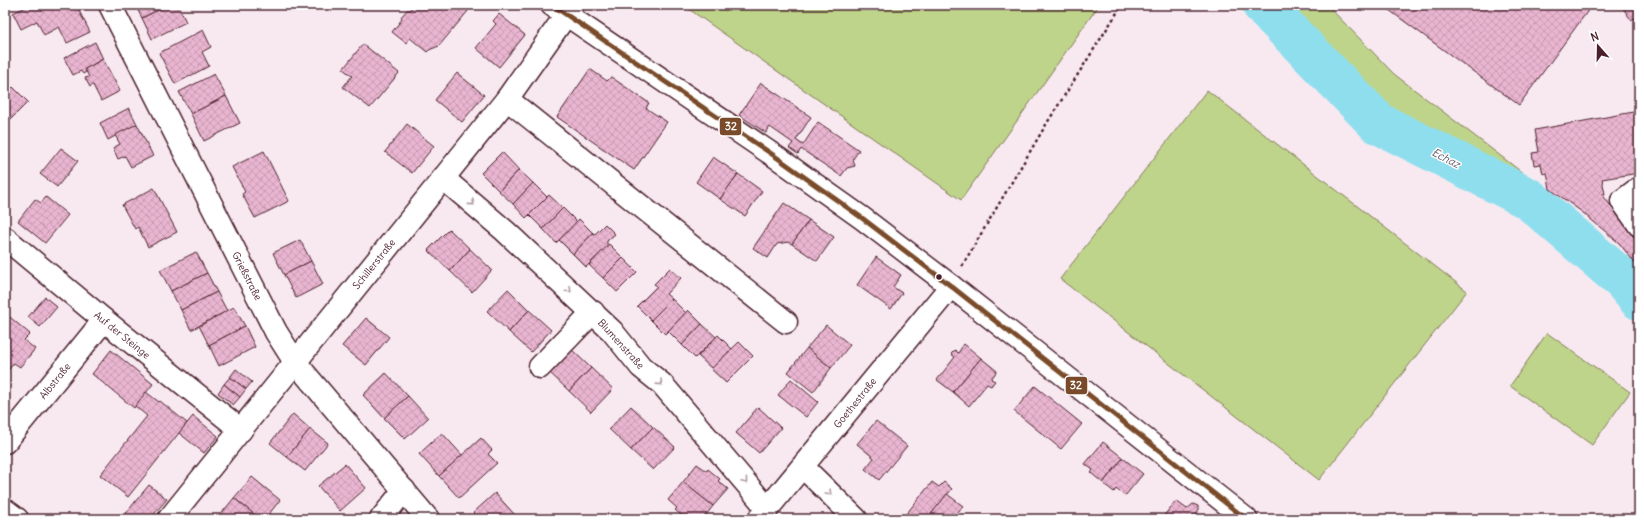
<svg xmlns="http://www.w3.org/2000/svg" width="1644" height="524" viewBox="0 0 1644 524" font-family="Delius,sans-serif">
<defs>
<pattern id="building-cross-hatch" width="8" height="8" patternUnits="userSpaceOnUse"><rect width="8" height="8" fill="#e9b5d0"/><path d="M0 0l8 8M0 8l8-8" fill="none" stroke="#c99bb3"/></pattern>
</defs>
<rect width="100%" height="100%" fill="#f8e9f1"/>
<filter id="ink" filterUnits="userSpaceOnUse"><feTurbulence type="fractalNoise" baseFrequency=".025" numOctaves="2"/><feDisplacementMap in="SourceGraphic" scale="8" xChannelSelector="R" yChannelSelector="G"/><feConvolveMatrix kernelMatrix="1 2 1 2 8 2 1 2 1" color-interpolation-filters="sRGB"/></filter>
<g filter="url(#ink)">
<g fill="#bed48a" stroke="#847a5a">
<path d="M683,5h416l-138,195z"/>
<path d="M1263,5h64l67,69 134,103 1,22 -151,-76z"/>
<path d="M1207,90l260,201 -148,189 -259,-201z"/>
<path d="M1547,333l83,59 -38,53 -82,-59z"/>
</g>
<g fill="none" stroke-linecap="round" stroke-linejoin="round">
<path stroke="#8fdeee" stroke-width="42" d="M1263,5l115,118 151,76 94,81 16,19"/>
</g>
<g fill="url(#building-cross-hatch)" stroke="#4a1f2b">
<path d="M30,5h46l14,27 -23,11 -8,-16 -15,8 -7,-14 -16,8 -8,-16z"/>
<path d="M135,5h33l-26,13z"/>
<path d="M168,5h10l8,17 -34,17 -10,-21z"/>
<path d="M413,5h48l7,6 -29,35 -10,4 -2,2 -17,-14 -4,5 -14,-11 10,-13 -1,-2 6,-7h3z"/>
<path d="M1385,5h207l-73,100 -126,-92 -9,-7z"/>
<path d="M1621,5h18v20l-5,-7 -3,2z"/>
<path d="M499,14l26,21 -26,32 -23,-19 20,-24 -3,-3z"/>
<path d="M203,30l8,17 -9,5 7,14 -34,18 -16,-31z"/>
<path d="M95,42l8,17 -18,10 1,3 -3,2 -2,-3 -8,4 -9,-17z"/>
<path d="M363,44l36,29 -29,35 -27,-21 9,-11 -9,-7z"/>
<path d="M103,59l17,32 -19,10 -8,-16 -3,2 -5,-9 4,-1 -4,-8z"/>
<path d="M590,69l17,12 4,-4 38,26 -3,5 21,14 -33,48 -77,-53z"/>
<path d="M457,73l27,22 -22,27 -27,-22z"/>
<path d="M214,74l12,22 -35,18 -12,-22z"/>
<path d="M761,83l50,34 -15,23 7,5 15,-23 41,28 -6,9 2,7 -8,2 -6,8 -40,-27 -3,5 -9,-6 4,-5 -23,-16 -4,6 -27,-18z"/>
<path d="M13,87l15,15 -17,17 -6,-5v-19z"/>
<path d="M226,96l14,27 -36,18 -13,-27z"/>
<path d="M129,108l8,16 -29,16 -8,-17z"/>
<path d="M1639,111v62l-37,6 3,15h-3l37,50v24l-20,-25 -37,-31 -32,-23 -3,-16 -4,1 -2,-10 -7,1 -2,-12 7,-1 -4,-22z"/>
<path d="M137,124l16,32 -22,11 -6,-11 -7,3 -5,-11 7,-4 -5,-9z"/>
<path d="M407,124l27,22 -22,27 -27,-21z"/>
<path d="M61,148l17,13 -21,26 -17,-13z"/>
<path d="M264,151l25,50 -34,17 -13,-24 3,-2 -13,-25z"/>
<path d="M502,152l17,18 -20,21 -18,-18z"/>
<path d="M713,157l25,17 -18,25 -24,-17z"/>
<path d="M519,170l14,13 -20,21 -14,-13z"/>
<path d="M738,174l24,17 -17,25 -25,-17z"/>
<path d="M533,183l14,14 -21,21 -13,-14z"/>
<path d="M154,188l23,44 -29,15 -10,-20 -3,2 -13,-24z"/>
<path d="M549,195l14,13 -20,21 -14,-14z"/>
<path d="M46,197l22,18 -23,28 -27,-22 17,-22 6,4z"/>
<path d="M784,203l25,17 -17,24 -4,-2 -11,2 -9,14 -15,-10z"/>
<path d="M563,208l14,14 -21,21 -13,-14z"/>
<path d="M579,219l14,14 -20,21 -14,-14z"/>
<path d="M809,220l25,17 -17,24 -25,-17z"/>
<path d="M605,224l10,10 -8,7v6l-21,20 -13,-13 20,-21 2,1z"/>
<path d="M449,229l21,20 -20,22 -22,-21z"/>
<path d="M300,240l11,21 -27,14 -11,-22z"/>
<path d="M609,244l14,14 -20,20 -14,-13z"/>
<path d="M470,249l22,21 -20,22 -22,-21z"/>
<path d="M196,252l11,21 -36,18 -11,-21z"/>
<path d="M876,257l25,18 -8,12 9,6 -11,16 -34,-24z"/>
<path d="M623,258l14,14 -20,20 -14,-14z"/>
<path d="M311,261l12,23 -27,14 -12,-23z"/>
<path d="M670,268l11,10 -15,16 6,5 -21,21 -14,-14 20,-20 -3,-2z"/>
<path d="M207,273l10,19 -36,18 -10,-19z"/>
<path d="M508,289l21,21 -20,22 -22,-21z"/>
<path d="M217,292l10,19 -36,19 -10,-20z"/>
<path d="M45,297l12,10 -17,20 -12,-10z"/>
<path d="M672,299l14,14 -21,21 -14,-14z"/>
<path d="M234,307l11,19 -36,19 -10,-19z"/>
<path d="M529,310l22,20 -20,22 -22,-20z"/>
<path d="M688,310l14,14 -20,21 -14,-14z"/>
<path d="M5,313l25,21 -6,6 11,9 -15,18 -6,-4 -9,11z"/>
<path d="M366,318l23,19 -23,28 -24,-19z"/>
<path d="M702,324l14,13 -21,21 -13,-13z"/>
<path d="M826,325l24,20 -19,23 -24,-20z"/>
<path d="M245,326l10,21 -36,19 -10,-21z"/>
<path d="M718,335l14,14 -20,20 -14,-13z"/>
<path d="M739,342l14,14 -27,27 -15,-14z"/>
<path d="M964,344l17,14 -28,34 -16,-12 18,-23 -4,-3 4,-4 3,3z"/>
<path d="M569,347l22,21 -22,23 -21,-20z"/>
<path d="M807,348l24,20 -18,24 -25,-20z"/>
<path d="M111,350l42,34 -19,24 -42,-34z"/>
<path d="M981,358l16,13 -6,8 4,2 -4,5 -4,-2 -18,22 -16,-14z"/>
<path d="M591,368l22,21 -22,23 -22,-21z"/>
<path d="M236,369l16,13 -6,7 -16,-12z"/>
<path d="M386,373l22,23 -24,22 -21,-23z"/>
<path d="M230,377l16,12 -6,8 -16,-13z"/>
<path d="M791,379l27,23 -12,15 -28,-22z"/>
<path d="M224,384l16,13 -7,8 -15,-12z"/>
<path d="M1035,386l47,38 -21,25 -47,-38z"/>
<path d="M146,392l13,10 1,-1 27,22 -59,74 -28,-22 47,-59 -12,-10z"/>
<path d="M408,396l20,22 -23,21 -21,-21z"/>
<path d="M631,406l22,21 -22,23 -22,-21z"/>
<path d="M758,407l23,21 -22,25 -23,-20z"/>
<path d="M293,414l17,15 -23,28 -17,-14z"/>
<path d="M193,416l25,20 -14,17 -25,-20z"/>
<path d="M876,421l31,25 -28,34 -14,-11 9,-11 -17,-14z"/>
<path d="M653,427l22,20 -22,23 -22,-20z"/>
<path d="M310,429l18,14 -23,28 -18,-14z"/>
<path d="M442,433l20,22 -23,21 -20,-22z"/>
<path d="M481,438l11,12 -4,4 9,9 -38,35 -20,-22z"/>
<path d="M1103,442l20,16 -20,25 -12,-10 2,-3 -8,-6z"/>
<path d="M1123,458l20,16 -18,22 -9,-7 -2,3 -11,-9z"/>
<path d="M345,464l21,24 -26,23 -22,-25z"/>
<path d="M697,464l10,7 1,-2 12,10 -2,2 10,8 -15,17 -30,-24z"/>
<path d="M252,477l28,23 -15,19h-5l-26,-21z"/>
<path d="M683,482l30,24 -10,13h-12l-2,-2 -3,2 -11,-9 2,-2 -9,-8z"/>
<path d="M932,482l7,5 5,-5 8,7 -25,30h-23l-1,-1z"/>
<path d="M149,485l18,14 -17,20h-29z"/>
<path d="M495,493l20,22 -4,4h-33l-5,-6z"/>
<path d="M947,494l16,12 -11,13h-23l-1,-1z"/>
<path d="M234,498l26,21h-43z"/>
<path d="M1176,501l11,8 6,-5 5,2v6l-3,4 4,3h-38z"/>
</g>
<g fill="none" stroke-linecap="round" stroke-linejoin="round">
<g stroke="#4a1f2b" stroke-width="25">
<g id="minor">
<path d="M110,5l166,327 19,30 133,157"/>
<path d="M552,5l227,154 83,59 89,68 295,233"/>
<path d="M507,99l279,223"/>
<path d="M443,178l62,53 107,100 29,36 21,17 105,124"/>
<path d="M1639,188l-17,13 17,24"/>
<path d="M5,238l99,82 137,110"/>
<path d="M540,367l53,-55"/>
<path d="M5,442l99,-122"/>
<path d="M803,467l53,52"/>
<path d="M5,510l12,9"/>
<path d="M169,519l338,-420 66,-94"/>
<path d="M381,519l23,-29"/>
<path d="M759,519l192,-233"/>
</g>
</g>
<path stroke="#4a1f2b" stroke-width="2.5" stroke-dasharray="3 3" stroke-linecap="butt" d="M962,266l85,-143 75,-118"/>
<use href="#minor" stroke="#fff" stroke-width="22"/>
<g stroke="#fff" stroke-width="8">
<path id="bus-1" d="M552,5l227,154 83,59 89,68 295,233"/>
</g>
<use href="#bus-1" stroke="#7a4b2a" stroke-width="5"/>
</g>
<defs><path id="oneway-chevron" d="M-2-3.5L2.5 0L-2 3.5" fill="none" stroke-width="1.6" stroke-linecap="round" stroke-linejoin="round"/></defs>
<g stroke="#ae9aa0">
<use href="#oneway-chevron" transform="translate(472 203) rotate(41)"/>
<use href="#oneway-chevron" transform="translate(569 290) rotate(43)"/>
<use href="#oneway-chevron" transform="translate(660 383) rotate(44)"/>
<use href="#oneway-chevron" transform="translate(745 481) rotate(50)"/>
<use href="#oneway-chevron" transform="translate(829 493) rotate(45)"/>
</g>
</g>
<circle fill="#4a1f2b" stroke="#fff" stroke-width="1.5" cx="939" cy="277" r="3.5"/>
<g text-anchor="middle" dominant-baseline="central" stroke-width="3" stroke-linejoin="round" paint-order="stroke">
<g font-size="10" fill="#4a1f2b" stroke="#fff">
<text transform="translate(374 264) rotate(-51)">Schillerstraße</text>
<text transform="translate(247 276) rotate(63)">Grießstraße</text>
<text transform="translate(122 335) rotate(39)">Auf der Steinge</text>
<text transform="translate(621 344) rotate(48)">Blumenstraße</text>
<text transform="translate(55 381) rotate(-51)">Albstraße</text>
<text transform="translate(855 403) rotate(-51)">Goethestraße</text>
</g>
<g font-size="11" font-style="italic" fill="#5f5866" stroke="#fff">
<text transform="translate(1446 158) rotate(27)">Echaz</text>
</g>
</g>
<g stroke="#fff" stroke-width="1.5">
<rect x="719" y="117" width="23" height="19" rx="4" fill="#7a4b2a"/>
<rect x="1065" y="376" width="23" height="19" rx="4" fill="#7a4b2a"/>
</g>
<g font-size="11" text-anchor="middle" font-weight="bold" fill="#fff">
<text x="731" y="130">32</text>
<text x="1076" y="389">32</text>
</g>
<rect width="1644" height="524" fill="none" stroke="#fff" stroke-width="20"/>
<rect x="10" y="10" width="1624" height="504" fill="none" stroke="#4a1f2b" stroke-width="1.5" filter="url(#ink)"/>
<g transform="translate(1598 46) rotate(340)" stroke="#ffffff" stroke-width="3" paint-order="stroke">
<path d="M0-3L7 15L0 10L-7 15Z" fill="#4a1f2b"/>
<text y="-6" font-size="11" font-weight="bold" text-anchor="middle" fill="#4a1f2b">N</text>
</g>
</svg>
